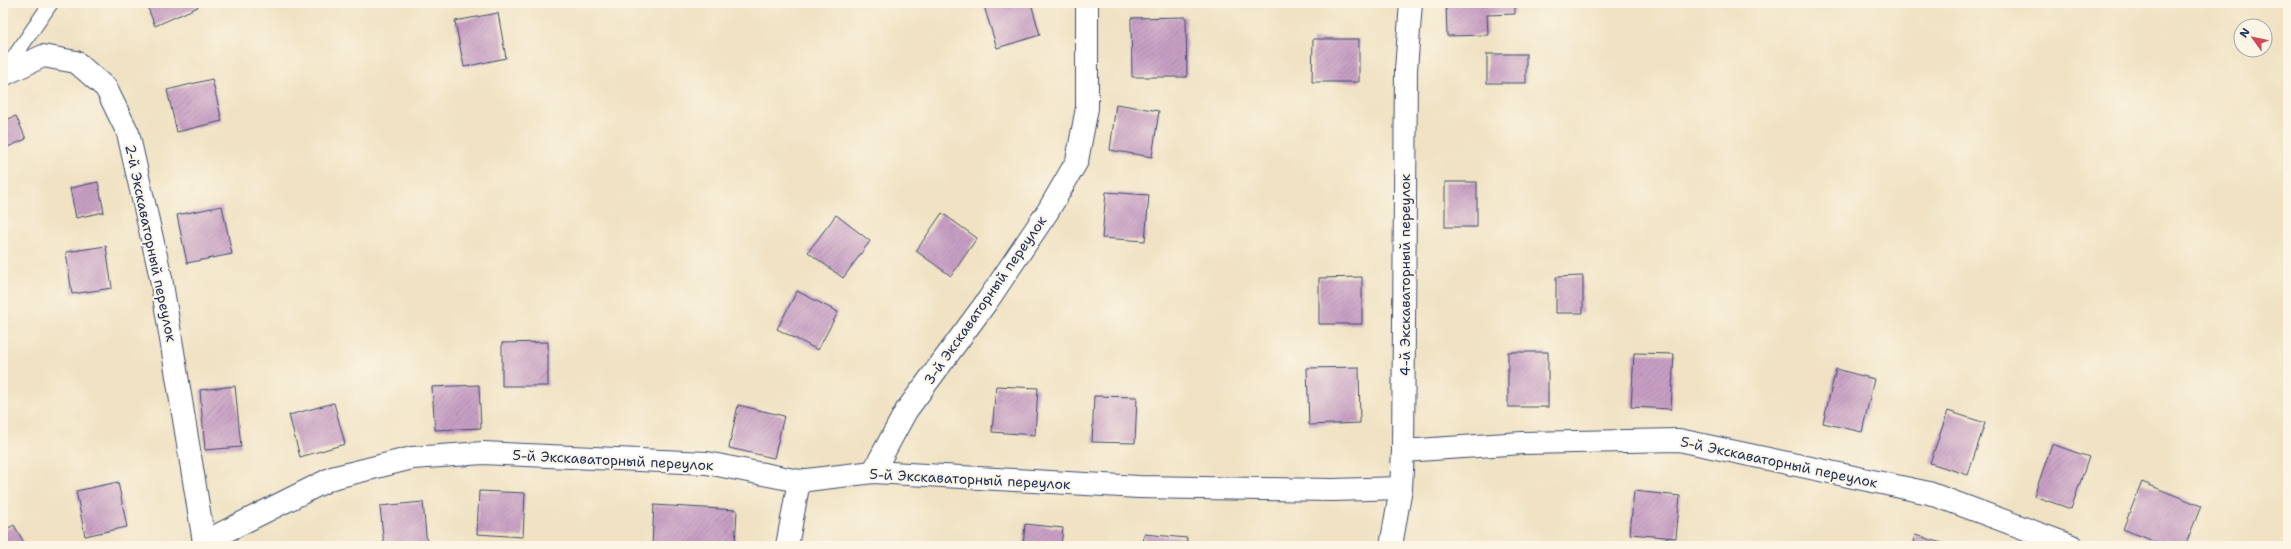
<svg xmlns="http://www.w3.org/2000/svg" width="2291" height="549" viewBox="0 0 2291 549" font-family="'Shantell Sans',sans-serif">
<defs>
<pattern id="building-hatch" width="6" height="6" patternUnits="userSpaceOnUse"><rect width="6" height="6" fill="#c89fc4"/><path d="M-1 1l2-2M0 6l6-6M5 7l2-2" fill="none" stroke="#a282a2"/></pattern>
</defs>
<rect width="100%" height="100%" fill="#fcf5e5"/>
<filter id="ink" filterUnits="userSpaceOnUse"><feTurbulence type="fractalNoise" baseFrequency=".025" numOctaves="2"/><feDisplacementMap in="SourceGraphic" scale="8" xChannelSelector="R" yChannelSelector="G"/><feConvolveMatrix kernelMatrix="1 2 1 2 8 2 1 2 1" color-interpolation-filters="sRGB"/></filter>
<filter id="wash" filterUnits="userSpaceOnUse"><feTurbulence type="fractalNoise" baseFrequency=".012" numOctaves="4" result="noise"/><feDisplacementMap in="SourceGraphic" scale="16" xChannelSelector="R" yChannelSelector="G"/><feGaussianBlur stdDeviation="0.9" result="paint"/><feColorMatrix in="noise" values="0 0 0 0 0 0 0 0 0 0 0 0 0 0 0 0 0 1.4 0 .05"/><feComposite in="paint" operator="in"/></filter>
<g filter="url(#wash)">
<rect width="100%" height="100%" fill="#f0e2c3"/>
<g id="blocks">
<g fill="url(#building-hatch)">
<path d="M146,3h50l2,4 -43,19z"/>
<path d="M983,3h48l9,32 -43,13z"/>
<path d="M1446,3h69v11l-28,1 1,20 -41,1z"/>
<path d="M498,13l8,45 -42,9 -9,-46z"/>
<path d="M1186,17l1,60h-55l-1,-59z"/>
<path d="M1313,39h46v43h-47z"/>
<rect x="1487" y="54" width="39" height="29"/>
<path d="M212,79l10,42 -45,11 -10,-42z"/>
<path d="M1116,104l43,7 -7,46 -42,-7z"/>
<path d="M16,116l10,23 -23,10v-28z"/>
<path d="M98,182l6,30 -28,6 -6,-30z"/>
<rect x="1445" y="182" width="32" height="45"/>
<path d="M1106,192l43,3 -4,46 -43,-3z"/>
<path d="M222,206l10,48 -45,9 -10,-48z"/>
<path d="M942,213l35,25 -26,38 -35,-25z"/>
<path d="M836,215l34,26 -27,37 -35,-26z"/>
<path d="M106,246l6,42 -40,6 -6,-42z"/>
<path d="M1583,276v37h-27v-36z"/>
<path d="M1362,277v47h-43v-46z"/>
<path d="M797,291l41,21 -20,38 -41,-21z"/>
<path d="M548,342v44h-46v-43z"/>
<rect x="1508" y="352" width="40" height="55"/>
<path d="M1634,353l40,1 -3,55 -40,-2z"/>
<path d="M1359,367l1,56 -51,2 -2,-57z"/>
<path d="M1836,369l38,10 -12,53 -39,-9z"/>
<path d="M479,385l2,43 -46,2 -3,-43z"/>
<path d="M235,386l6,61 -36,3 -5,-60z"/>
<path d="M996,386l42,2 -3,47 -43,-3z"/>
<path d="M1094,396l43,1 -2,46 -43,-1z"/>
<path d="M334,403l11,41 -45,13 -11,-42z"/>
<path d="M738,405l46,11 -10,42 -45,-10z"/>
<path d="M1948,411l37,12 -17,52 -38,-12z"/>
<path d="M2052,444l37,13 -18,52 -37,-13z"/>
<path d="M118,482l9,45 -42,9 -9,-45z"/>
<path d="M2142,482l59,24 -16,40h-19l-43,-17z"/>
<path d="M479,491l46,2 -2,44 -46,-3z"/>
<path d="M1634,491l46,5 -4,42 -46,-4z"/>
<path d="M423,502l4,44h-43l-4,-40z"/>
<path d="M654,505l83,5 -2,36h-83z"/>
<path d="M1025,524l38,4 -2,18h-38z"/>
<path d="M14,525l12,21h-23v-15z"/>
<path d="M1144,534l43,4 -1,8h-43z"/>
<path d="M1915,535l37,11h-40z"/>
</g>
</g>
</g>
<g filter="url(#ink)">
<use href="#blocks" fill-opacity="0" stroke="#3b4a6d" stroke-width="1"/>
<g fill="none" stroke-linecap="round" stroke-linejoin="round">
<g stroke="#3b4a6d" stroke-width="16">
<path id="service" d="M3,73l48,-70"/>
</g>
<g stroke="#3b4a6d" stroke-width="24">
<g id="minor">
<path d="M3,75l40,-19 33,6 30,26 22,45 33,145 43,264"/>
<path d="M1403,451l119,-8 157,-3 250,53 143,53"/>
<path d="M873,472l33,-61 82,-111 60,-89 29,-50 10,-53v-105"/>
<path d="M202,546l2,-4 128,-64 80,-20 71,-5 224,10 92,18 74,-9 266,15 194,3 68,-2"/>
<path d="M787,546l12,-65"/>
<path d="M1391,546l10,-58 2,-37 3,-381 5,-67"/>
</g>
</g>
<use href="#service" stroke="#fff" stroke-width="14"/>
<use href="#minor" stroke="#fff" stroke-width="22"/>
</g>
</g>
<g text-anchor="middle" dominant-baseline="central" stroke-width="4" stroke-linejoin="round" paint-order="stroke">
<g font-size="14" fill="#1b2f5e" stroke="#fcf5e5">
<text transform="translate(151 243) rotate(78)">2-й Экскаваторный переулок</text>
<text transform="translate(1405 275) rotate(-90)">4-й Экскаваторный переулок</text>
<text transform="translate(985 300) rotate(-55)">3-й Экскаваторный переулок</text>
<text transform="translate(613 460) rotate(3)">5-й Экскаваторный переулок</text>
<text transform="translate(1779 462) rotate(12)">5-й Экскаваторный переулок</text>
<text transform="translate(970 479) rotate(3)">5-й Экскаваторный переулок</text>
</g>
</g>
<rect width="2291" height="549" fill="none" stroke="#fcf5e5" stroke-width="16"/>
<g transform="translate(2253 38) rotate(303)"><circle r="19" fill="#fcf5e5" stroke="#a2a6af"/>
<path d="M0-3L7 15L0 10L-7 15Z" fill="#d1495b"/>
<text y="-6" font-size="11" font-weight="bold" text-anchor="middle" fill="#1b2f5e">N</text>
</g>
</svg>
